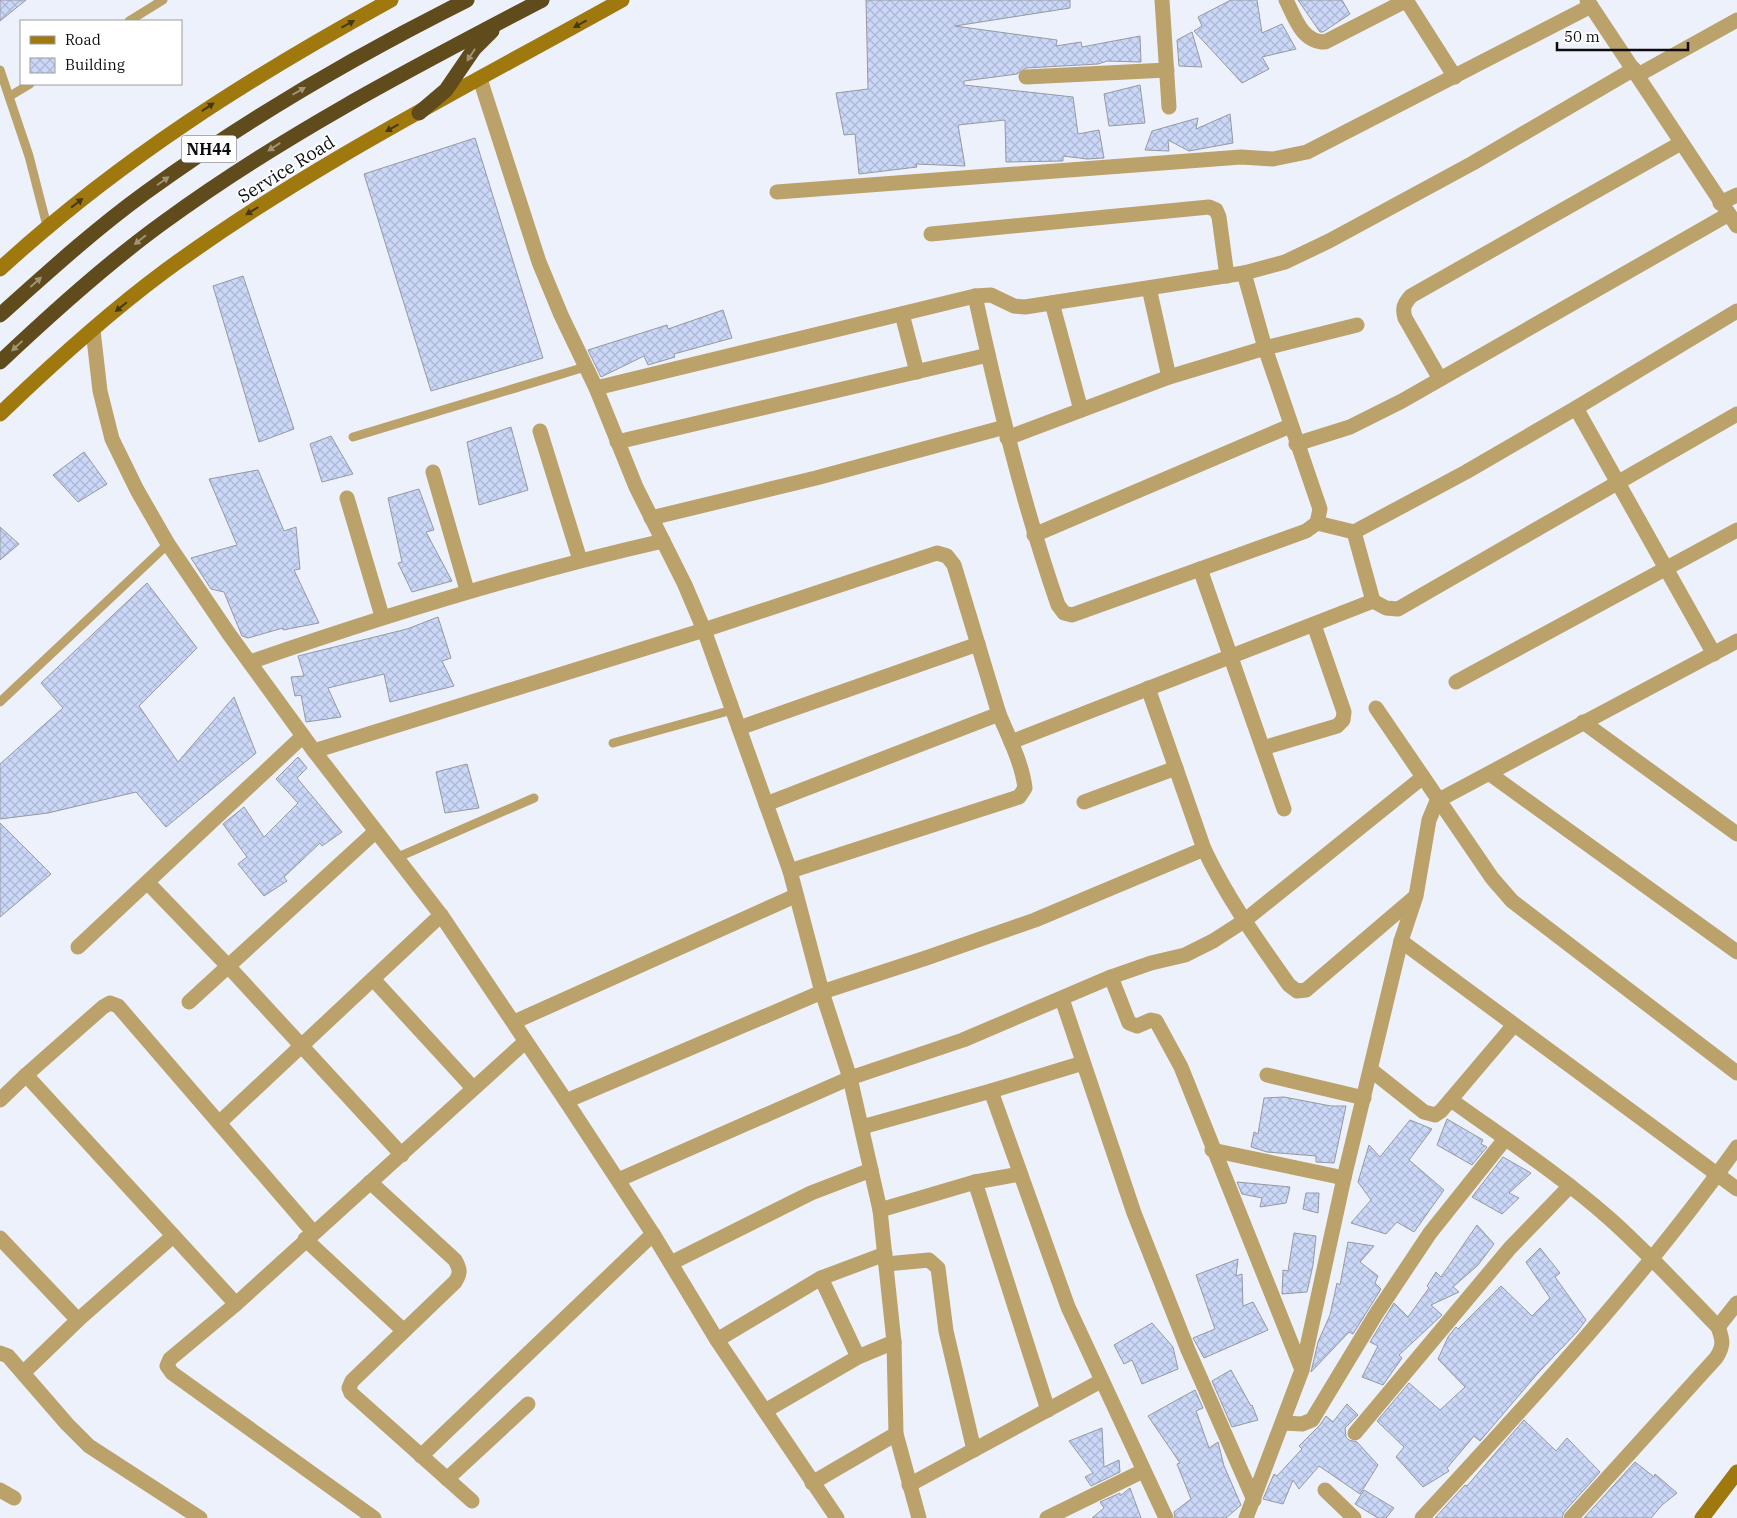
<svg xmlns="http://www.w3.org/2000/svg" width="1737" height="1518" viewBox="0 0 1737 1518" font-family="'IBM Plex Serif',serif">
<defs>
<pattern id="building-cross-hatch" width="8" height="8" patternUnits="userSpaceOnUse" patternTransform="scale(1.25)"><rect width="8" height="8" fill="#cad7f7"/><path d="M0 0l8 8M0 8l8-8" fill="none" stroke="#acb7d3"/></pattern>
</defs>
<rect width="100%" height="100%" fill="#edf1fb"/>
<g fill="url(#building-cross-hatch)" stroke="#9599a2">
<path d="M0,0h26l-26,21z"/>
<path d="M866,0h204v8l-115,18 102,14 -1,6 25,-4 1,5 58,-11 1,26 -34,-1 -9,3 -72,4 -9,6 -53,7v4l109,12 5,37 21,-4 5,28 -17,1 -24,-3v5l-57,1 -1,-42 -47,5 7,41 -49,-2 1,3 -58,7 -4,-40 -11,1 -8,-42 32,-4z"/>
<path d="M1231,0h26l5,33 20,-9 14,25 -34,8 7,12 -27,14 -48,-52 8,-5 -4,-9z"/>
<path d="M1298,0h44l8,14 -27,18h-3z"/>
<path d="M1192,32l10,35 -23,-1 -2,-26z"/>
<path d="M1140,85l5,38 -36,3 -5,-32z"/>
<path d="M1230,114l3,29 -44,8 -21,-11 1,11 -24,-1 7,-19 46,-13 -2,11z"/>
<path d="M475,138l68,220 -112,33 -67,-217z"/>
<path d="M243,276l51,153 -35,13 -46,-156z"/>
<path d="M723,310l9,28 -58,16 1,3 -27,8 -4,-9 -43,21 -13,-27 79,-25 1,4z"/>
<path d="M511,427l17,63 -49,15 -12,-63z"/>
<path d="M331,436l22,38 -31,8 -12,-38z"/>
<path d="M84,452l23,32 -29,18 -25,-27z"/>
<path d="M258,470l26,61 12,-4 4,42 -6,1 25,53 -36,7v-2l-35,10 -6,-2 -18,-44 -13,-3 -20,-31 46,-13 -28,-66z"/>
<path d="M419,489l15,41 -8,2 26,49 -40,11 -14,-29 4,-1 -14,-64z"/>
<path d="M0,527l19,17 -19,16z"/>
<path d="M147,583l50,65 -58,58 39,56 56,-65 22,56 -90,74 -30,-35 -88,21 -48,6v-55l63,-56 -22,-25z"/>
<path d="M438,617l13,41 -9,3 12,25 -64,16 -6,-28 -56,14 13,29 -35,5 -5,-27 -6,1 -4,-19 13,-1 -6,-20 109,-27z"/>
<path d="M298,757l9,11 -10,10 45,54 -20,14 -2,-3 -36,34 3,4 -23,15 -26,-32 9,-7 -24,-33 21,-17 20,30 34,-34 -22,-24z"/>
<path d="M467,764l12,44 -34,5 -9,-41z"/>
<path d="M0,823l51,51 -51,43z"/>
<path d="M1284,1097l47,9h15l-12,57 -18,-1v-6l-49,-4 -16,-5 3,-15 4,2 6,-36z"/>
<path d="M1447,1119l36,21 -2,4 6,3 -15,18 -35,-20z"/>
<path d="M1410,1120l22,9 -23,31 35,30 -30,42 -17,-10 -11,12 -35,-11 20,-23 -13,-18 11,-37 11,12z"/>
<path d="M1503,1157l28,16 -22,20 10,5 -17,16 -30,-17z"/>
<path d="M1237,1182l53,5 -4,16 -26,4 2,-9 -20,-4z"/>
<path d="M1306,1193h13l-1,20 -15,-4z"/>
<path d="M1477,1225l17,19 -16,21 -25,22 6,5 -28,13 11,10 -43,40 3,3 -19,27 -21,-8 16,-31 -8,-4 24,-39 14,14 21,-29 -2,-2 9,-14 5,5z"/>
<path d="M1294,1233l22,3 -3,29 -6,27 -25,2 1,-24 5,1z"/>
<path d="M1348,1242l26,4 -14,16 18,14 -3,7 6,6 -28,45 -4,-2 -38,40 7,-30 12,-27 7,-32 3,2z"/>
<path d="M1540,1248l20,25 -5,4 31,43 -9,12 -39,41 -58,68 -6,-5 -27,32 2,3 -26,16 -27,-30 8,-10 -27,-26 32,-38 31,27 25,-23 -27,-28 10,-22 8,-10 2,2 43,-43 31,30 18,-18 -24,-36z"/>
<path d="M1238,1259l-2,17 6,-2 1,32 10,-4 15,28 -64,28 -11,-20 22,-9 -19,-54z"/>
<path d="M1152,1323l21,24 5,22 -36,15 -10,-24 -8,4 -10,-19z"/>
<path d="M1231,1370l20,36 1,-1 6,15 -26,7 -20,-46z"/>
<path d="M1195,1390l8,18 -7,3 13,37 9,-6 6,24 17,39 -15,13h-51l-1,-6 17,-13 -14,-35 3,-1 -32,-47z"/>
<path d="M1347,1404l11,11 -13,13 1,9 3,3 8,2 21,23 -18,29 -41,-28 -20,23 -6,-9 -10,24 -20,-5 11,-25 3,2 25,-27 -3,-3 21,-21 6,-9 7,6z"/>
<path d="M1524,1420l32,31 11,-13 33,34 -36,40 -2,6h-127l30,-33 2,1z"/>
<path d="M1102,1428l2,39 15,-7 1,12 -29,14 -6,-9 8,-4 -24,-32z"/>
<path d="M1635,1462l19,15 1,-3 22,19 -15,12 -11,13h-67z"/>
<path d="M1130,1488l11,30h-49l12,-10 -4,-6 20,-9v3z"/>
<path d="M1364,1490l30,18 -8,10h-8l-23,-14z"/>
</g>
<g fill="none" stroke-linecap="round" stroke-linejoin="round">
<g stroke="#bba16a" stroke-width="9">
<path d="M129,21l34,-21"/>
<path d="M0,70l29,86 18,70"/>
<path d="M10,96l20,-12"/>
<path d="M353,437l232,-70"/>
<path d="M0,702l168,-158"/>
<path d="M613,743l119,-33"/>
<path d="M396,858l138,-60"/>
</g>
<g stroke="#bba16a" stroke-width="15">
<path d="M1162,0l7,107"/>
<path d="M1286,0c9,18 16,42 39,42l82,-42"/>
<path d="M1406,0l49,77"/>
<path d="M1587,0l150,226"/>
<path d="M1638,75l99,-55"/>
<path d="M1026,77l141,-7"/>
<path d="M480,79l59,183 22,53 35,73 40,99 49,98 19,45 86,241 32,121 28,86 30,132 14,132 2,92 23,84"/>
<path d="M777,192l464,-35 32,2 34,-7 284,-146"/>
<path d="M1720,203l17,-8"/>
<path d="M931,234l278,-27 7,3 3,7 8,59"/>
<path d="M1149,288l20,89"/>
<path d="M975,296c23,105 48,208 83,309l6,8 8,2 234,-84 11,-8 3,-14 -55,-161 -21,-75"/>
<path d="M1052,303l29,107"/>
<path d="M902,314l15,58"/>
<path d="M93,330l7,61 12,48 25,51 31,54 61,90 85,117 127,164 125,186 87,133 64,106 120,178"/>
<path d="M1440,379l-35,-61c-3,-10 -1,-14 6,-22l270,-153"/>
<path d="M596,388l379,-92 16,-1 23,11 11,1 219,-34 41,-11 44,-21 144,-78 161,-94"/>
<path d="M1576,408l138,246"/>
<path d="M540,431l40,129"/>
<path d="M1007,438l162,-61 96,-29 92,-23"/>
<path d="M617,442l371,-87"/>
<path d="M1296,444l54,-17 52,-26 327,-187"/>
<path d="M433,472l34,118"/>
<path d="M347,498l35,118"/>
<path d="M651,518l165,-40 189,-51"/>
<path d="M1317,523l37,9 112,-60 110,-64 161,-97"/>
<path d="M1354,532l19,69 13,7 12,1 339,-195"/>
<path d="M1034,535l256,-109"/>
<path d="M1200,569l84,240"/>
<path d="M250,662c136,-47 272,-89 413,-121"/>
<path d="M1456,682l281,-152"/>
<path d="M1148,688l56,161"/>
<path d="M1376,708l116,170 20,23 225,172"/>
<path d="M1583,722l154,112"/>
<path d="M739,728l239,-84"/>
<path d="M1011,742l362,-141"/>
<path d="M1263,748l74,-22 6,-6 1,-8 -30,-87"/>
<path d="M314,751l390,-121 233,-77 10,3 7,9 45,149"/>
<path d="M1490,774l247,178"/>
<path d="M1084,802l92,-34"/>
<path d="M766,804l233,-90c10,24 23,49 26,74l-6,9 -229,74"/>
<path d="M148,883l80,83 174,189"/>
<path d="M1401,941l336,248"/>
<path d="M78,947l225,-211"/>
<path d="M1111,977l18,46 8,3 14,-6 5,1 25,46 121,303"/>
<path d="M373,979l100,109"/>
<path d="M1062,999l72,214 54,137 66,150"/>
<path d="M189,1002l186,-170"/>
<path d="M514,1022l281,-126"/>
<path d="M1371,1070l53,42 11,3 6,-4 72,-85"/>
<path d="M26,1075l77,-68 7,-4 8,3 195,226"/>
<path d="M1267,1075l97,23"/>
<path d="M991,1091l92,-28"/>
<path d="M0,1100l26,-25 210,229"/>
<path d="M1451,1100c53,38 109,75 159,119 38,34 72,71 108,108 5,13 6,19 -2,31l-145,160"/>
<path d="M566,1101l256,-109 104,-34 109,-38 169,-71c23,49 54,92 85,136l8,6 9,-1 109,-93"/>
<path d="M219,1123l222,-208"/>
<path d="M862,1127l129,-36 77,216 98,211"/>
<path d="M1212,1150l132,28"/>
<path d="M618,1180l232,-102 113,-38 148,-63 40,-14 34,-8 28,-14 31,-20 179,-144"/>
<path d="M370,1182l85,78c5,9 6,13 0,22l-103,99 -3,7 2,5 121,108"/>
<path d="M975,1182l73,228"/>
<path d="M880,1210l95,-28 45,-8"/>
<path d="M0,1238l78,82 -55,53"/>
<path d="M305,1239l99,92"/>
<path d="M671,1263l140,-70 60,-23"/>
<path d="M886,1264l43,-4 9,8 8,63 28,119"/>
<path d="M821,1278l37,79"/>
<path d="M78,1320l95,-84"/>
<path d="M1718,1327l19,-24"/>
<path d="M717,1340l104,-62 64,-24"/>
<path d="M0,1353l8,3 59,68 22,22 111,72"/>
<path d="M765,1411l93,-54 36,-15"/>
<path d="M1283,1423l19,1 10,-4 64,-106 54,-81 75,-94"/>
<path d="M1355,1433l155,-185 60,-62"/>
<path d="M421,1456l232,-222"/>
<path d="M447,1479l81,-75"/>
<path d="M812,1483l84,-49"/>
<path d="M909,1485l192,-104"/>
<path d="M0,1490l14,8"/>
<path d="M1325,1490l29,28"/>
<path d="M374,1518l-202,-145 -5,-7 3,-7 66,-55 289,-262"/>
<path d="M1047,1518l96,-47"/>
<path d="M1246,1518l56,-148 42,-192 57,-237 15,-45 13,-76 8,-19 300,-160"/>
<path d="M1422,1518c110,-119 221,-239 315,-371"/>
</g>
<g stroke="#9f780e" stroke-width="15">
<path d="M0,269c120,-110 249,-191 391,-269"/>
<path d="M0,414c52,-50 107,-100 165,-143 143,-105 303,-185 457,-271"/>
<path d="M1702,1518l35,-46"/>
</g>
<g stroke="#604b1c" stroke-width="15">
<path d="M419,113l27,-23 28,-41 18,-18"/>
<path d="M0,315c47,-42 94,-85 145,-122 102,-74 210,-137 322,-193"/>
<path d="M0,362c52,-49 106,-98 164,-140 119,-87 248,-154 378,-222"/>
</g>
</g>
<defs><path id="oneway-solid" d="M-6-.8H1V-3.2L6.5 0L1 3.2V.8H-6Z" transform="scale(1.25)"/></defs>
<g fill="#47380f">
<use href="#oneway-solid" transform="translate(348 24) rotate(-29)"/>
<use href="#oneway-solid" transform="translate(580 24) rotate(151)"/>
<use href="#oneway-solid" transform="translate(208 107) rotate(-34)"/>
<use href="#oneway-solid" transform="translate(392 128) rotate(151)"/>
<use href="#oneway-solid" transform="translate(77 203) rotate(-38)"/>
<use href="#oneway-solid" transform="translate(252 211) rotate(148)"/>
<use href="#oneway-solid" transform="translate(121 307) rotate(141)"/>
</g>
<g fill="#a09377">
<use href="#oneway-solid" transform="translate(471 55) rotate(123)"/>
<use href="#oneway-solid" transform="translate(299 91) rotate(-30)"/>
<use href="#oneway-solid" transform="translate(274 147) rotate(147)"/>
<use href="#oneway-solid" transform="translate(163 181) rotate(-35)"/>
<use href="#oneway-solid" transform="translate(140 240) rotate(141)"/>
<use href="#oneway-solid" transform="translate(36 282) rotate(-42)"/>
<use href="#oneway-solid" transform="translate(17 346) rotate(137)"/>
</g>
<g text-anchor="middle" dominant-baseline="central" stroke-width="4" stroke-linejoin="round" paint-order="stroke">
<rect fill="#fff" stroke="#555658" stroke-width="1" x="181.5" y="135.5" width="55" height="27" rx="4"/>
<g font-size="16" font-weight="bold" fill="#0c0d10">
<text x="209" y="149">NH44</text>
</g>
<g font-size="18" fill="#0c0d10" stroke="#fff">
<text transform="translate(286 169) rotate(-32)">Service Road</text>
</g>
</g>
<rect x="20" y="20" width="162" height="65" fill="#ffffff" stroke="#9e9e9f"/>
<rect x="30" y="36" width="25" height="8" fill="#9f780e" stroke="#9e9e9f"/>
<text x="65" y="45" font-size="15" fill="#0c0d10">Road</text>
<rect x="30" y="58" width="25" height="15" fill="url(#building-cross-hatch)" stroke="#9e9e9f"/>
<text x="65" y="70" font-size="15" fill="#0c0d10">Building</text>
<path d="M1557 42v8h131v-8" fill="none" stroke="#0c0d10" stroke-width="2.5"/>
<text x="1564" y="42" font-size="15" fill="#0c0d10" stroke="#ffffff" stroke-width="4" paint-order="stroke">50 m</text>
</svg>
